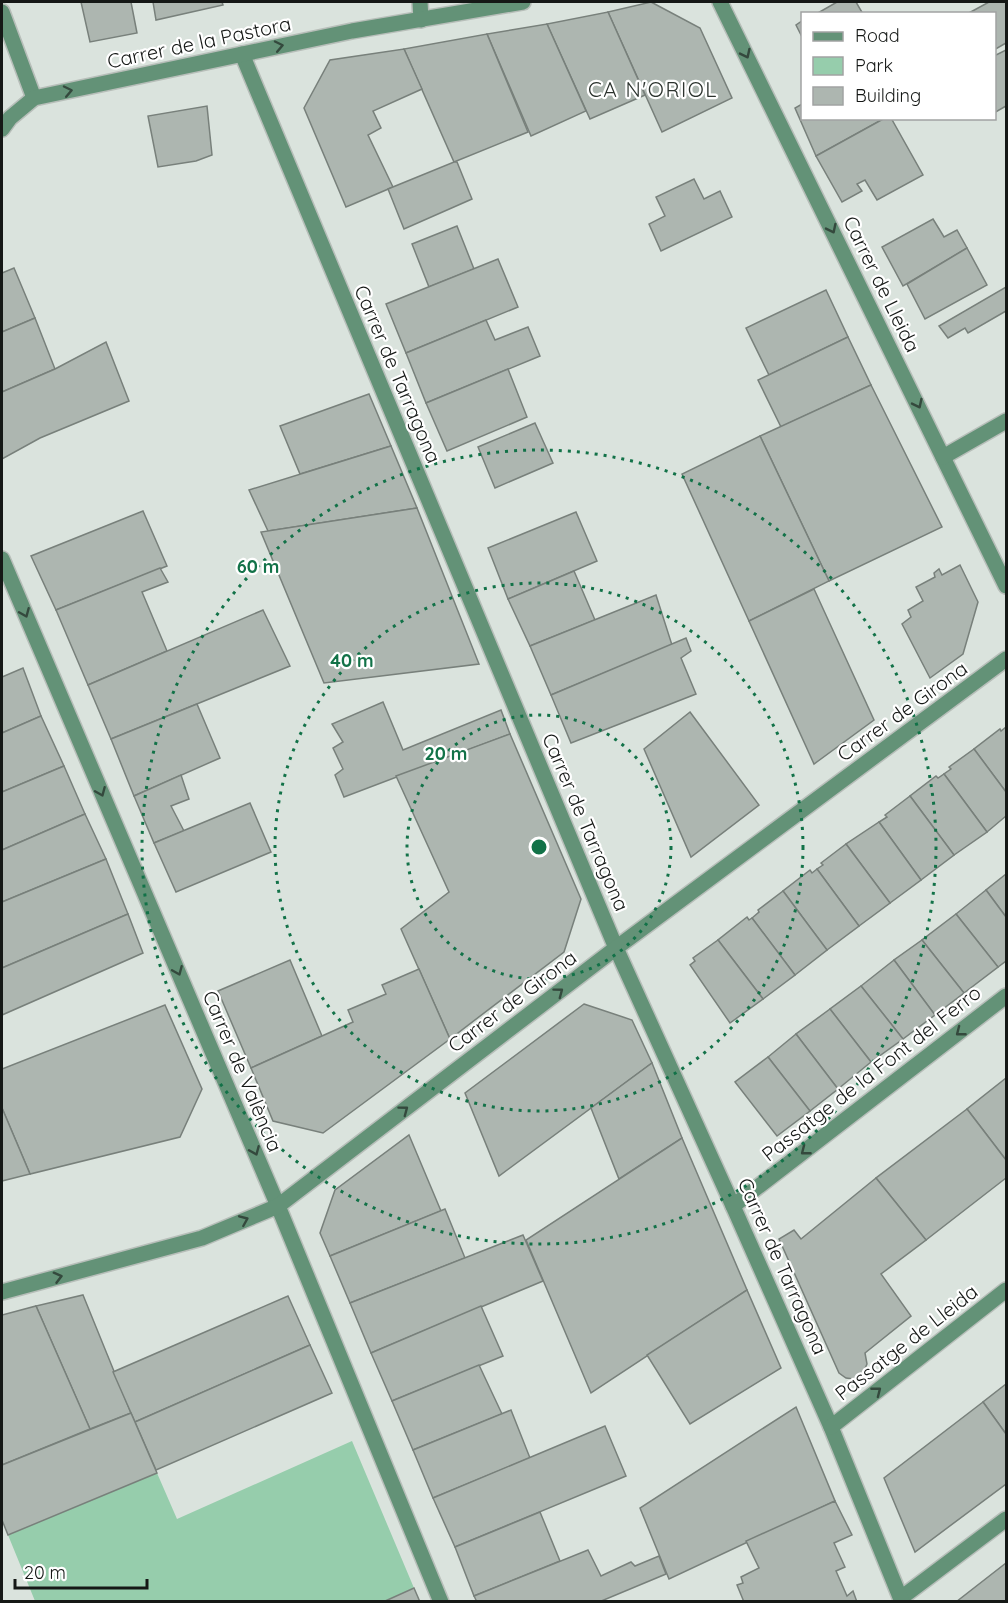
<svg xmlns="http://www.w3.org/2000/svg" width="1008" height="1603" viewBox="0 0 1008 1603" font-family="Quicksand,sans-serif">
<rect width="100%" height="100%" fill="#dae3dd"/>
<path fill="#96cdac" d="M352,1441l62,147 -31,14 -348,-1 -27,-66 149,-62 20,46z"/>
<g fill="#adb6b0" stroke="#78807b" stroke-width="1.5">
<path d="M81,2h50l6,31 -47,9z"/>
<path d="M153,2h69l1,3 -67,15z"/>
<path d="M651,2l49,26 32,70 -70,34 -54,-120z"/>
<path d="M837,2h19l7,12h-47z"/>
<path d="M989,2h17v41l-12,7v-36h-27z"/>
<path d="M608,12l37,83 -55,24 -43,-95z"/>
<path d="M802,21v16l-6,-12z"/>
<path d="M547,24l39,87 -55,25 -44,-102z"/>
<path d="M487,34l41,98 -74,30 -50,-113z"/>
<path d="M404,49l18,40 -49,22 8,17 -13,7 25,52 -47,20 -42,-99 26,-48z"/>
<path d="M1006,50v56l-12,7v-57z"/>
<path d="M802,104v14h83l-69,38 -21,-48z"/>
<path d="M207,106l5,49 -16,6 -38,6 -10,-51z"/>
<path d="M885,118h6l32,57 -46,25 -12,-20 -8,4 5,7 -20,11 -26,-46z"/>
<path d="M454,162h3l15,37 -68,30 -16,-40z"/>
<path d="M694,179l10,20 16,-8 12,26 -71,34 -12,-27 16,-8 -9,-19z"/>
<path d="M933,219l11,18 13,-7 10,18 -64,38 -21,-39z"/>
<path d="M457,226l17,43 -45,18 -17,-43z"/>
<path d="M967,248l20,37 -62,34 -18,-35z"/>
<path d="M498,259l20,48 -112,46 -20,-49z"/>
<path d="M14,268l21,50 -33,14v-59z"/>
<path d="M1006,287v24l-38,22 -3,-5 -17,10 -9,-12z"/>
<path d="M826,290l22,47 -79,38 -23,-47z"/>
<path d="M35,318l20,51 -53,23v-60z"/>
<path d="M486,320l9,20 33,-13 12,29 -114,47 -20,-50z"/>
<path d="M848,337l23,48 -90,42 -23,-47z"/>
<path d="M106,342l23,59 -89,37 -38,21v-67l53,-23z"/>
<path d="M508,369l19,48 -80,34 -21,-48z"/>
<path d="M871,385l71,142 -113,54 -69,-145z"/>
<path d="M369,394l22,52 -91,28 -20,-48z"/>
<path d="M535,423l18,40 -58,25 -17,-41z"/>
<path d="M760,436l69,145 -80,40 -67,-147z"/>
<path d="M391,446l26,62 -149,23 -19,-41z"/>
<path d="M417,508l62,156 -155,19 -63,-151z"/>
<path d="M143,511l24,55 -111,44 -25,-54z"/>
<path d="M576,512l21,49 -89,38 -20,-51z"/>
<path d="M960,565l18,37 -15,52 -33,24 -28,-54 9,-7 -3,-7 15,-9 -7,-14 19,-10 -1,-4 5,-4 3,6z"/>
<path d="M160,568l8,14 -26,10 25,59 -79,34 -32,-75z"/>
<path d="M574,571l21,49 -65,26 -22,-47z"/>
<path d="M814,589l60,131 -60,44 -65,-143z"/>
<path d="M656,595l16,50 -121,50 -21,-49z"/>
<path d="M263,610l27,56 -179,73 -23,-54z"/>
<path d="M686,638l5,13 -10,7 15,36 -125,49 -20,-48z"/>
<path d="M23,668l18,48 -39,17v-56z"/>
<path d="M383,702l20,48 98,-40 9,24 -166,63 -9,-22 8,-6 -10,-21 10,-6 -11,-18z"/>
<path d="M197,704l23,54 -86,38 -23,-57z"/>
<path d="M690,712l69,93 -68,52 -47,-108z"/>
<path d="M41,716l23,50 -62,26v-59z"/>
<path d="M1006,727v65l-32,-43 26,-20 1,2z"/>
<path d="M510,734l71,165 -17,53 -114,87 -49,-110 48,-37 -53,-116z"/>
<path d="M974,749l32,43v24l-19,16 -43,-58 7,-5 -2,-2z"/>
<path d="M64,766l21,48 -83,36v-58z"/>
<path d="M944,774l43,58 -33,23 -44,-59 26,-20 2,2z"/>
<path d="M181,775l8,24 -18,7 13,25 -30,12 -20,-47z"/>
<path d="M910,796l44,59 -33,25 -42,-58 8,-5 -2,-2z"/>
<path d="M250,803l21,49 -95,40 -22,-49z"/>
<path d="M85,814l21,45 -104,43v-52z"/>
<path d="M879,822l42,58 -31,23 -44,-59z"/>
<path d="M846,844l44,59 -31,23 -42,-57 6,-4 -2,-2z"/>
<path d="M106,859l22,55 -126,54v-66z"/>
<path d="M817,869l42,57 -32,24 -44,-59 27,-21 2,3z"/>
<path d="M1006,874v43l-20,-27z"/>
<path d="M986,890l20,27v44l-8,6 -42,-53z"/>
<path d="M783,891l44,59 -32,25 -43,-57 7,-6 -1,-2z"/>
<path d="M128,914l15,39 -141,62v-47z"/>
<path d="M956,914l42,53 -34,26 -42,-53z"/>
<path d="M747,917l2,3 3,-2 43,57 -32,24 -45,-59z"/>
<path d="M718,940l45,59 -33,24 -40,-58 5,-4 -2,-3z"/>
<path d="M922,940l42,53 -29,22 -41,-55z"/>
<path d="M290,960l32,76 -71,32 -33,-77z"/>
<path d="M894,960l41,55 -32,24 -42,-53z"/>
<path d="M419,969l31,70 -127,94 -50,-12 -22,-53 102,-46 -5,-12 38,-16 -4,-9z"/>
<path d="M861,986l42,53 -32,23 -41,-53z"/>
<path d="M584,1004l48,16 20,43 -153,113 -34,-83z"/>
<path d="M165,1005l37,84 -22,48 -150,37 -28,-66v-39z"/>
<path d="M830,1009l41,53 -33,27 -42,-55z"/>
<path d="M796,1034l42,55 -28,22 -42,-54z"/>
<path d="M768,1057l42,54 -33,25 -42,-54z"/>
<path d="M652,1063l30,75 -63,41 -28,-71z"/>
<path d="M1006,1078v82l-39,-51z"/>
<path d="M2,1108l28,66 -28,7z"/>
<path d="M967,1109l39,51v18l-80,62 -50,-62z"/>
<path d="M409,1135l32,76 -111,45 -10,-23 15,-43z"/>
<path d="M682,1138l65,152 -156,103 -65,-153z"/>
<path d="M876,1178l50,62 -45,34 30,42 -46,37 2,11 -4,9 -9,6 -8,-1 -7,-5 -60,-134 15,-9 7,9z"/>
<path d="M445,1209l20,49 -115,45 -20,-47z"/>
<path d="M523,1235l20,46 -172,72 -21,-50z"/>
<path d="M747,1290l34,78 -91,56 -43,-69z"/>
<path d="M83,1295l48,118 -41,16 -54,-123z"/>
<path d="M288,1296l22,49 -175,77 -22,-50z"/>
<path d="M36,1306l54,123 -88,36v-150z"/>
<path d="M481,1306l22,50 -111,45 -21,-48z"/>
<path d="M310,1345l22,48 -176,77 -21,-48z"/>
<path d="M479,1365l23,49 -89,36 -21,-49z"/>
<path d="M1006,1384v50l-23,-32z"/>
<path d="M983,1402l23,32v50l-91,68 -31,-74z"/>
<path d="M796,1407l39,94 -166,78 -29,-71z"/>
<path d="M511,1410l19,48 -97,40 -20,-48z"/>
<path d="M131,1413l26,60 -149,62 -6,-15v-55z"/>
<path d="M605,1426l21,50 -171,71 -22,-49z"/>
<path d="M835,1501l17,34 -18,8 11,24 -9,4 11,25 6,-5 4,11h-113l-7,-17 6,-2 -2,-6 18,-9 -13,-27z"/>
<path d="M540,1512l20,49 -86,35 -19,-49z"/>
<path d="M588,1550l13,26 30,-14 4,4 24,-10 7,18 -67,28h-122l-3,-6z"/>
<path d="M1006,1563v39h-50z"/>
<path d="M414,1588l6,14h-37z"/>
</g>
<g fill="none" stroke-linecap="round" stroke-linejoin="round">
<g stroke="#b7beb9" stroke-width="18">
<path id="pedestrian" d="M901,1598l105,-79"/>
</g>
<g stroke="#b7beb9" stroke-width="18">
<g id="minor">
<path d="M420,2l1,18"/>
<path d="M720,2l286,584"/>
<path d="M2,12l32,86"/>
<path d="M242,54l374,894 117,258 98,221 71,175"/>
<path d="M2,129l8,-11 24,-20 318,-67 171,-29"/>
<path d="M943,457l63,-36"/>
<path d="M2,559l276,647 163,396"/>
<path d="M733,1206l273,-210"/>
<path d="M2,1292l200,-54 76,-32 338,-258 390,-289"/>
<path d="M831,1427l175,-137"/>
</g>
</g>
<use href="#pedestrian" stroke="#639277" stroke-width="15"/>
<use href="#minor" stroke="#639277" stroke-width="15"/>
</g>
<defs><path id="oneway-chevron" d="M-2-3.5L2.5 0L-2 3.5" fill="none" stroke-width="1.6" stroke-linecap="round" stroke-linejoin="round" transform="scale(1.5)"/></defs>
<g stroke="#34493d">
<use href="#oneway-chevron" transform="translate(279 46) rotate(-12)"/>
<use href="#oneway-chevron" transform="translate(746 54) rotate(64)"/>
<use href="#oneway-chevron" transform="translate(68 91) rotate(-12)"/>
<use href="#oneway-chevron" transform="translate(832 229) rotate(64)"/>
<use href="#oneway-chevron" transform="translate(918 404) rotate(64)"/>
<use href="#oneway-chevron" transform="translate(25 613) rotate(67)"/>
<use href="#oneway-chevron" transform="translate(101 792) rotate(67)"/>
<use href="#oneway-chevron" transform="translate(178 971) rotate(67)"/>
<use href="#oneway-chevron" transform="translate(559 992) rotate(-37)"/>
<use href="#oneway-chevron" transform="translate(960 1032) rotate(142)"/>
<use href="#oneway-chevron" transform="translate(404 1110) rotate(-37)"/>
<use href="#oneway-chevron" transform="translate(255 1151) rotate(67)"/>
<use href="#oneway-chevron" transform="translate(805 1151) rotate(142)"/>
<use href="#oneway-chevron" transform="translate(244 1220) rotate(-23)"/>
<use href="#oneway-chevron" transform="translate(58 1277) rotate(-15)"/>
<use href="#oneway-chevron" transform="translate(877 1391) rotate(-38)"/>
</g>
<g fill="none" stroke="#127248" stroke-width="3" stroke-dasharray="3 6">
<circle cx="539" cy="847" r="132"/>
<circle cx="539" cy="847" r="264"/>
<circle cx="539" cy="847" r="397"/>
</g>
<g text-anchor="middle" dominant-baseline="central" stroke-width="4.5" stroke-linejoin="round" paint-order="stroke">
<g font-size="20" fill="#151816" stroke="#fff">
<text transform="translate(199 42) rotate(-12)">Carrer de la Pastora</text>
<text transform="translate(882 284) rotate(64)">Carrer de Lleida</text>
<text transform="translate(398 374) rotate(67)">Carrer de Tarragona</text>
<text transform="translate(902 711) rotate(-36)">Carrer de Girona</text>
<text transform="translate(586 822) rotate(67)">Carrer de Tarragona</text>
<text transform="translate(512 1001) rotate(-37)">Carrer de Girona</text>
<text transform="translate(243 1071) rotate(67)">Carrer de València</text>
<text transform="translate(871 1073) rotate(-38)">Passatge de la Font del Ferro</text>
<text transform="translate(783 1266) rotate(66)">Carrer de Tarragona</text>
<text transform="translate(906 1342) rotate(-38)">Passatge de Lleida</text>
</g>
<g font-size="21" letter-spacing="1.5" fill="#2b322d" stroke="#fff">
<text x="653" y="89">CA N'ORIOL</text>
</g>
</g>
<circle cx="539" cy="847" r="9" fill="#127248" stroke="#fff" stroke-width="3"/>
<g font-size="18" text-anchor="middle" font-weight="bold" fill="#127248" stroke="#fff" stroke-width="4.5" stroke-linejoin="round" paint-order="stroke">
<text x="258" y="573">60 m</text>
<text x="352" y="667">40 m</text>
<text x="446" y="760">20 m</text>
</g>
<rect width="1008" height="1603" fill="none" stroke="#151816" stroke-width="6"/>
<rect x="801" y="12" width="195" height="108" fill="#ffffff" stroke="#a1a3a2" stroke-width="1.5"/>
<rect x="813" y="32" width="30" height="9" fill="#639277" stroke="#a1a3a2" stroke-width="1.5"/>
<text x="855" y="42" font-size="18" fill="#151816">Road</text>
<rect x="813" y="57" width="30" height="18" fill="#96cdac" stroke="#a1a3a2" stroke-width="1.5"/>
<text x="855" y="72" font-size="18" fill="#151816">Park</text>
<rect x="813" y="87" width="30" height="18" fill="#adb6b0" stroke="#a1a3a2" stroke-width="1.5"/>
<text x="855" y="102" font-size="18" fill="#151816">Building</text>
<path d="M15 1579v9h132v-9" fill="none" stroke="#151816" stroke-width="3"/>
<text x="24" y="1579" font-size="18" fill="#151816" stroke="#ffffff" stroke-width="4.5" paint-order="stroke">20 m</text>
</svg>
